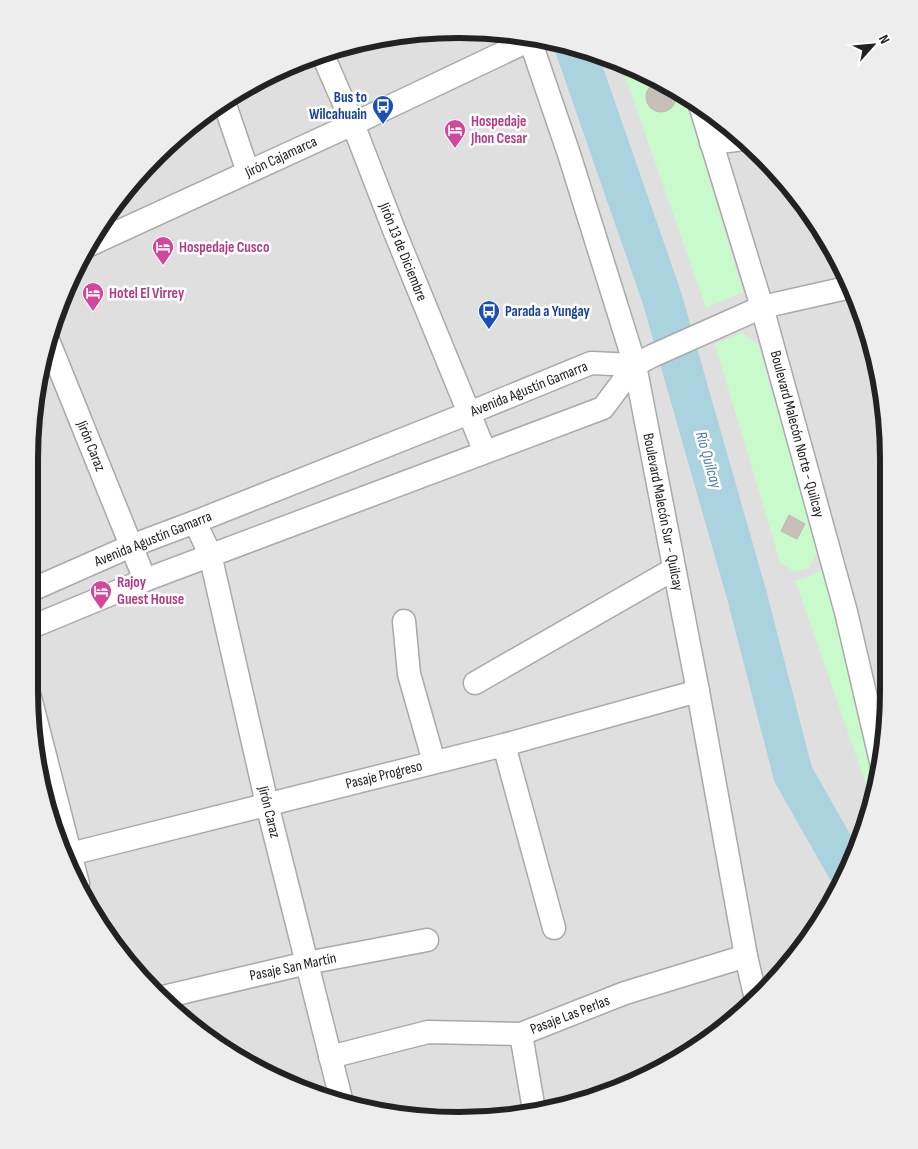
<svg xmlns="http://www.w3.org/2000/svg" width="918" height="1149" viewBox="0 0 918 1149" font-family="'Sofia Sans Condensed',sans-serif">
<rect width="100%" height="100%" fill="#f2efe9"/>
<path fill="#e0dfdf" d="M487,30l84,13 79,30 71,45 62,58 49,68 35,77 21,110 1,259 -8,84 -24,80 -40,75 -74,84 -69,50 -104,43 -111,14 -112,-14 -103,-44 -89,-68 -69,-89 -43,-104 -14,-111 1,-259 22,-111 34,-76 49,-68 109,-90 77,-35 82,-19z"/>
<g fill="#c8facc">
<path d="M620,62l30,11 34,22 59,197 -37,16z"/>
<path d="M742,333l16,11 60,206 -9,18 -15,4 -14,-10 -65,-218z"/>
<path d="M823,568l58,206 -5,16c-4,1 -7,-3 -10,-6l-71,-204c11,-1 19,-5 28,-12z"/>
</g>
<g fill="none" stroke-linecap="round" stroke-linejoin="round">
<path stroke="#aad3df" stroke-width="40" d="M574,45l88,253 85,298 46,178 55,97"/>
</g>
<g fill="#c7bfb8" stroke="#c4b6ab">
<circle cx="661" cy="97" r="15"/>
<path d="M789,515l16,9 -8,15 -16,-8z"/>
</g>
<g fill="none" stroke-linecap="round" stroke-linejoin="round">
<g stroke="#a9a9a9" stroke-width="25">
<g id="minor">
<path d="M529,37l40,117 66,211 63,326 48,265 10,43"/>
<path d="M321,51l32,73 41,106 91,222"/>
<path d="M224,102l24,70"/>
<path d="M700,105l62,202 84,305 36,154"/>
<path d="M711,143l33,-4"/>
<path d="M85,247l268,-123 177,-84"/>
<path d="M48,340l97,240"/>
<path d="M195,522l15,32 57,250 75,299"/>
<path d="M29,591l102,-45 64,-24 274,-109 122,-50 44,2"/>
<path d="M404,621l5,53 25,88"/>
<path d="M29,628l116,-48 458,-172 32,-43 17,-9 110,-49 89,-20"/>
<path d="M475,683l199,-114"/>
<path d="M30,697l48,187"/>
<path d="M504,745l50,183"/>
<path d="M70,854l434,-109 194,-54"/>
<path d="M159,998l148,-35 120,-23"/>
<path d="M521,1034l13,76"/>
<path d="M330,1057l98,-25 93,2 104,-41 121,-37"/>
</g>
</g>
<use href="#minor" stroke="#fff" stroke-width="22"/>
</g>
<defs>
<g id="bus-pin" transform="scale(1.125)"><path d="M0 17L-7.5 6A9.5 9.5 0 1 1 7.5 6Z" fill="#1a4fb4" stroke="#fff"/><path d="M-5-6H5V4H4V6H2V4H-2V6H-4V4H-5ZM-3.5-4V0h7V-4ZM-3.5 1.2v1.5H-2V1.2ZM2 1.2v1.5H3.5V1.2Z" fill="#fff"/></g>
<g id="hotel-pin" transform="scale(1.125)"><path d="M0 17L-7.5 6A9.5 9.5 0 1 1 7.5 6Z" fill="#d1479c" stroke="#fff"/><path d="M-6-4.5h1.5V1H6V5H4.5V3h-9V5H-6ZM-4 0a1.8 1.8 0 1 1 3.6 0ZM.5 0V-2.5h3Q6-2.5 6 0Z" fill="#fff"/></g>
</defs>
<g fill-rule="evenodd">
<use href="#bus-pin" x="383" y="106"/>
<use href="#hotel-pin" x="455" y="130"/>
<use href="#hotel-pin" x="163" y="247"/>
<use href="#hotel-pin" x="93" y="293"/>
<use href="#bus-pin" x="489" y="311"/>
<use href="#hotel-pin" x="101" y="591"/>
</g>
<g text-anchor="middle" dominant-baseline="central" stroke-width="5" stroke-linejoin="round" paint-order="stroke">
<g font-size="15" font-weight="bold" fill="#164399" stroke="#fff" text-anchor="end">
<text x="367" y="97">Bus to<tspan x="367" dy="17">Wilcahuain</tspan></text>
<text x="505" y="311" text-anchor="start">Parada a Yungay</text>
</g>
<g font-size="15" font-weight="bold" fill="#b23c85" stroke="#fff" text-anchor="start">
<text x="471" y="121">Hospedaje<tspan x="471" dy="17">Jhon Cesar</tspan></text>
<text x="179" y="247">Hospedaje Cusco</text>
<text x="109" y="293">Hotel El Virrey</text>
<text x="117" y="582">Rajoy<tspan x="117" dy="17">Guest House</tspan></text>
</g>
<g font-size="15" fill="#222" stroke="#fff">
<text transform="translate(281 157) rotate(-25)">Jirón Cajamarca</text>
<text transform="translate(403 252) rotate(68)">Jirón 13 de Diciembre</text>
<text transform="translate(529 389) rotate(-22)">Avenida Agustín Gamarra</text>
<text transform="translate(797 434) rotate(75)">Boulevard Malecón Norte - Quilcay</text>
<text transform="translate(91 446) rotate(68)">Jirón Caraz</text>
<text transform="translate(663 512) rotate(79)">Boulevard Malecón Sur - Quilcay</text>
<text transform="translate(153 539) rotate(-22)">Avenida Agustín Gamarra</text>
<text transform="translate(384 775) rotate(-14)">Pasaje Progreso</text>
<text transform="translate(269 812) rotate(76)">Jirón Caraz</text>
<text transform="translate(293 967) rotate(-12)">Pasaje San Martín</text>
<text transform="translate(570 1015) rotate(-21)">Pasaje Las Perlas</text>
</g>
<g font-size="16" font-style="italic" fill="#4a7aab" stroke="#fff">
<text transform="translate(708 460) rotate(74)">Río Quilcay</text>
</g>
</g>
<path d="M0 0H918V1149H0ZM459 38H459A421 421 0 0 1 880 459V691A421 421 0 0 1 459 1112H459A421 421 0 0 1 38 691V459A421 421 0 0 1 459 38Z" fill="#ededed" fill-rule="evenodd"/>
<path fill="none" stroke="#222" stroke-width="6" d="M459 38H459A421 421 0 0 1 880 459V691A421 421 0 0 1 459 1112H459A421 421 0 0 1 38 691V459A421 421 0 0 1 459 38Z"/>
<g transform="translate(873 45) rotate(63)" stroke="#ffffff" stroke-width="4" paint-order="stroke">
<path d="M0-4L9 19L0 12L-9 19Z" fill="#222222"/>
<text y="-8" font-size="14" font-weight="bold" text-anchor="middle" fill="#222222">N</text>
</g>
</svg>
